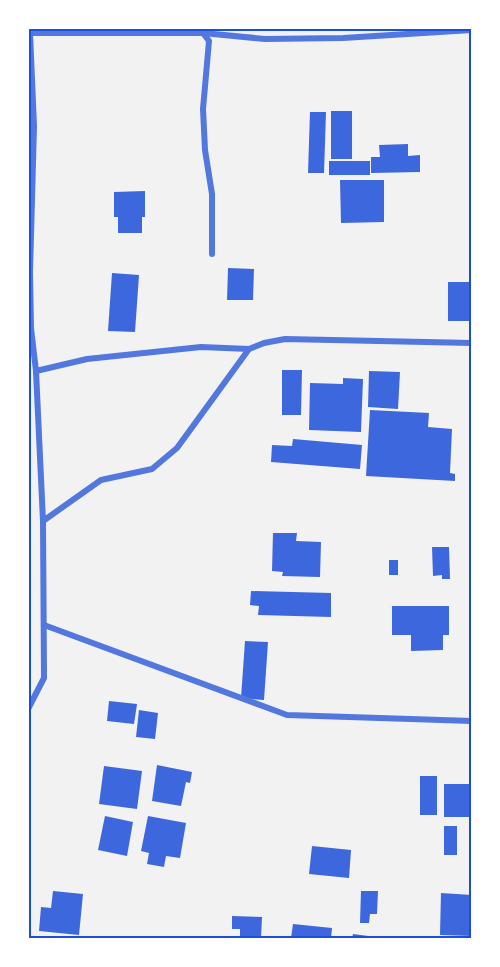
<svg xmlns="http://www.w3.org/2000/svg" width="500" height="967" viewBox="0 0 500 967" font-family="Inter,sans-serif">
<rect width="100%" height="100%" fill="#f2f2f2"/>
<g fill="#3d67dc">
<rect x="331" y="111" width="21" height="48"/>
<path d="M310,112h16l-2,61h-16z"/>
<path d="M408,144v12l12,-1v17l-49,1v-16h9l-1,-12z"/>
<rect x="329" y="161" width="41" height="14"/>
<path d="M340,180h44v42l-43,1z"/>
<path d="M145,191v26h-3v16h-24v-16h-4v-25z"/>
<path d="M228,268l26,1 -1,31h-26z"/>
<path d="M112,273l27,2 -4,57 -27,-1z"/>
<rect x="448" y="282" width="24" height="39"/>
<path d="M282,370h20l-1,45h-19z"/>
<path d="M369,371l31,1 -2,37 -30,-2z"/>
<path d="M343,378l20,1 -2,53 -52,-2 1,-47 33,1z"/>
<path d="M370,410l59,3 -1,14 24,2 -2,44 5,1v7l-89,-5z"/>
<path d="M293,439l69,6 -2,24 -89,-7 1,-17 20,1z"/>
<path d="M273,533h24l-1,8 25,1 -1,35 -38,-1 1,-4 -11,-1z"/>
<path d="M432,547h17l1,32h-8v-4l-9,1z"/>
<rect x="389" y="560" width="9" height="15"/>
<path d="M251,591l80,2v24l-73,-2 1,-9 -9,-1z"/>
<path d="M392,606h57v29h-6v15l-32,1v-16h-19z"/>
<path d="M245,641l23,1 -4,58 -23,-2z"/>
<path d="M109,701l28,3 -3,20 -27,-3z"/>
<path d="M139,710l19,3 -3,26 -19,-2z"/>
<path d="M157,765l35,7 -2,11 -4,-1 -5,24 -29,-5z"/>
<path d="M104,766l38,5 -5,38 -38,-5z"/>
<rect x="420" y="776" width="17" height="39"/>
<rect x="444" y="784" width="28" height="33"/>
<path d="M105,816l28,6 -6,34 -29,-6z"/>
<path d="M148,816l38,7 -6,35 -14,-2 -2,11 -17,-3 2,-11 -8,-2z"/>
<rect x="444" y="826" width="13" height="29"/>
<path d="M312,846l39,4 -2,28 -40,-4z"/>
<path d="M53,891l30,3 -4,41 -40,-4 2,-24 10,1z"/>
<path d="M361,891h17l-1,23h-7l-1,9h-9z"/>
<path d="M441,893l31,2v41l-32,-1z"/>
<path d="M232,916l30,1 -1,21h-21v-9h-8z"/>
<path d="M293,924l39,4 -1,10h-40z"/>
<path d="M353,934l23,3v1h-24z"/>
</g>
<g fill="none" stroke-linecap="round" stroke-linejoin="round">
<g stroke="#5277de" stroke-width="6">
<path d="M28,33h175l62,6 78,-1 129,-8"/>
<path d="M30,33l4,93 -4,146 1,56 5,43 7,150"/>
<path d="M203,33l6,8 -6,68 2,41 7,44v60"/>
<path d="M36,371l51,-12 114,-12 48,2"/>
<path d="M44,625l243,90 185,6"/>
<path d="M28,709l16,-31 -1,-157 58,-41 51,-11 25,-21 72,-99 15,-6 21,-4 187,4"/>
</g>
</g>
<rect width="500" height="967" fill="none" stroke="#ffffff" stroke-width="60"/>
<rect x="30" y="30" width="440" height="907" fill="none" stroke="#1d4ed8" stroke-width="2"/>
</svg>
